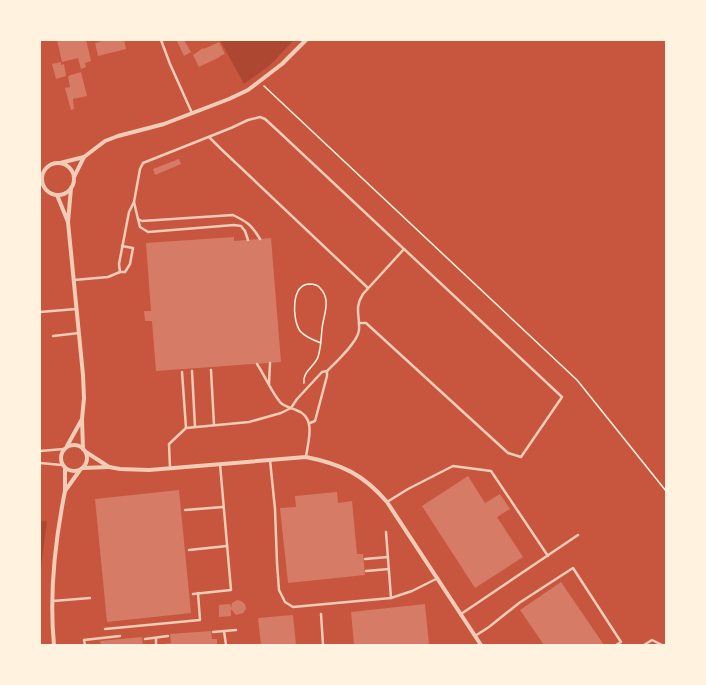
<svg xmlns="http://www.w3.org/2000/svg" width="706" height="685" viewBox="0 0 706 685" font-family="'Titillium Web',sans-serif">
<rect width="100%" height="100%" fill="#c8553d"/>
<g fill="#ae4732">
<path d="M220,40h74l-24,25 -26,19z"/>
<path d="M40,521h7l-7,56z"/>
</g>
<g fill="#d67c66">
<path d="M57,40h29l5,21 -6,2 1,4 -5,2 -3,-11 -16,4z"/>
<path d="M106,40h18l2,9 -28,7 -3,-13z"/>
<path d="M178,40h6l7,12 -7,4 -7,-15z"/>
<path d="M219,42l6,12 -5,2v1l-21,10 -6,-12 10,-7 1,1z"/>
<path d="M61,62v3l3,-1 2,12 -10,3 -4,-15z"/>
<path d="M81,72l6,24 -14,3 1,10 -3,1 -6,-22 5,-1 -2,-11z"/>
<path d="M179,159l2,5 -26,11 -2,-6z"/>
<path d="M234,237v4l37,-3 10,124 -125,9 -4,-50h-7l-1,-10h7l-5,-68z"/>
<path d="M468,476l17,27 15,-9 10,15 -13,8 26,40 -48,31 -53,-82z"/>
<path d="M179,490l12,123 -84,9 -12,-123z"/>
<path d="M337,492l1,11 14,-2 5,53h6l2,21 -77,8 -8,-75 16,-1 -1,-11z"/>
<path d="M561,582l43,63h-60l-24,-35z"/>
<path d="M237,600l4,1 4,3 1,5 -3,4 -7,2 -5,-6v7l-12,1v-12l11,-1 1,4 1,-5z"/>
<path d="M425,604l4,41h-75l-3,-33z"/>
<path d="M293,615l3,30h-35l-3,-27z"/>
<path d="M211,631l1,8h5v6h-54v-1l8,-1 -1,-9z"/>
<path d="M142,637l1,8h-42l-1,-4z"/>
</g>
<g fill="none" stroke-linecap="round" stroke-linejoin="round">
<g stroke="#fff3e0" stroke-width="1.5">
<path d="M264,86l313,294 89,111"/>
<path d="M304,383c-2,-11 11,-17 14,-26 3,-9 3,-18 4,-28 1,-13 10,-29 -2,-41 -2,-3 -6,-4 -11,-4 -18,1 -17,35 -9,47 5,6 13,9 21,12"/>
</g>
<g stroke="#f1ccb7" stroke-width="2.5">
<path d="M161,40l9,24 22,49"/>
<path d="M209,137l12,12 147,139"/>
<path d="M134,202l4,17 4,2 91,-6c14,7 18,9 27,24"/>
<path d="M138,219l2,8 8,5 86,-7 7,1 4,5 3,9"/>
<path d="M120,272l-1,-8 10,-52 5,-10 6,-33 3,-6 88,-35 17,-8 12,-3 5,2 12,11 285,267 -41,60 -13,-4 -142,-130h-7"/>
<path d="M74,280l34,-3 12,-5h5l5,-8 3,-16 -11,-2"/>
<path d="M40,312l36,-3"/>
<path d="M53,336l26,-3"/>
<path d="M257,364c8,12 14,27 23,38 3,4 11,6 16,8 21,7 12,31 10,47"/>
<path d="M211,370l3,55"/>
<path d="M192,371l3,56"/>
<path d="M182,372l4,56"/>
<path d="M269,384l1,-21"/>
<path d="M310,423l5,-2 12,-45v-5"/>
<path d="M40,451l24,-2"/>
<path d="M270,460l5,49 2,54 2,27 6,12 8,5 98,-9 21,-7 26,-13"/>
<path d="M40,463l22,2"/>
<path d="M170,468l-1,-24 17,-16 63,-6 32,-9 10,-5 6,-9 25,-27 5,-1c9,-9 31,-29 32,-41 1,-15 -5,-22 4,-36l41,-45"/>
<path d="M387,502l21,-13 45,-23 38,5 57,85"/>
<path d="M185,510l38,-3"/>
<path d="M386,532l5,66"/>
<path d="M189,550l38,-4"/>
<path d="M365,559l23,-2"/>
<path d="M366,571l23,-2"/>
<path d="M193,594l38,-4 -11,-126"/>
<path d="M53,601l37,-3"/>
<path d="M321,614l2,31"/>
<path d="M461,614l117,-79"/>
<path d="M105,629l95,-9 -2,-27"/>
<path d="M224,631l2,14"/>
<path d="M213,632l23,-2"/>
<path d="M475,636l14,-9 30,-24 54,-35 48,74 -5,3"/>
<path d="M156,638v7"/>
<path d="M145,639l23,-3"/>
<path d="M85,645l-1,-5 36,-4"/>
<path d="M644,645l8,-5 10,5"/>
</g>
<g stroke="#f1ccb7" stroke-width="4">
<path d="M84,157l21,-16 13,-5 46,-12 65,-25 19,-9 34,-26 24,-24"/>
<path d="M60,163l24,-6 -10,20"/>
<circle cx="58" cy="179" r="16"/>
<path d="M57,195l11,27 3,-34"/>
<path d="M68,222l15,153 1,23 -2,21"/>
<circle cx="74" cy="458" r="13"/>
<path d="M67,446l15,-27 1,30"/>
<path d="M109,467l11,2 29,1 157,-13c35,7 57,17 81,45l94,143"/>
<path d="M83,468l26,-1 -23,-15"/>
<path d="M65,469v22l15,-21"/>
<path d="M54,645c-5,-51 1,-104 11,-154"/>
</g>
</g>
<rect width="706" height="685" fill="none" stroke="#fff3e0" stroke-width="82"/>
</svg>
